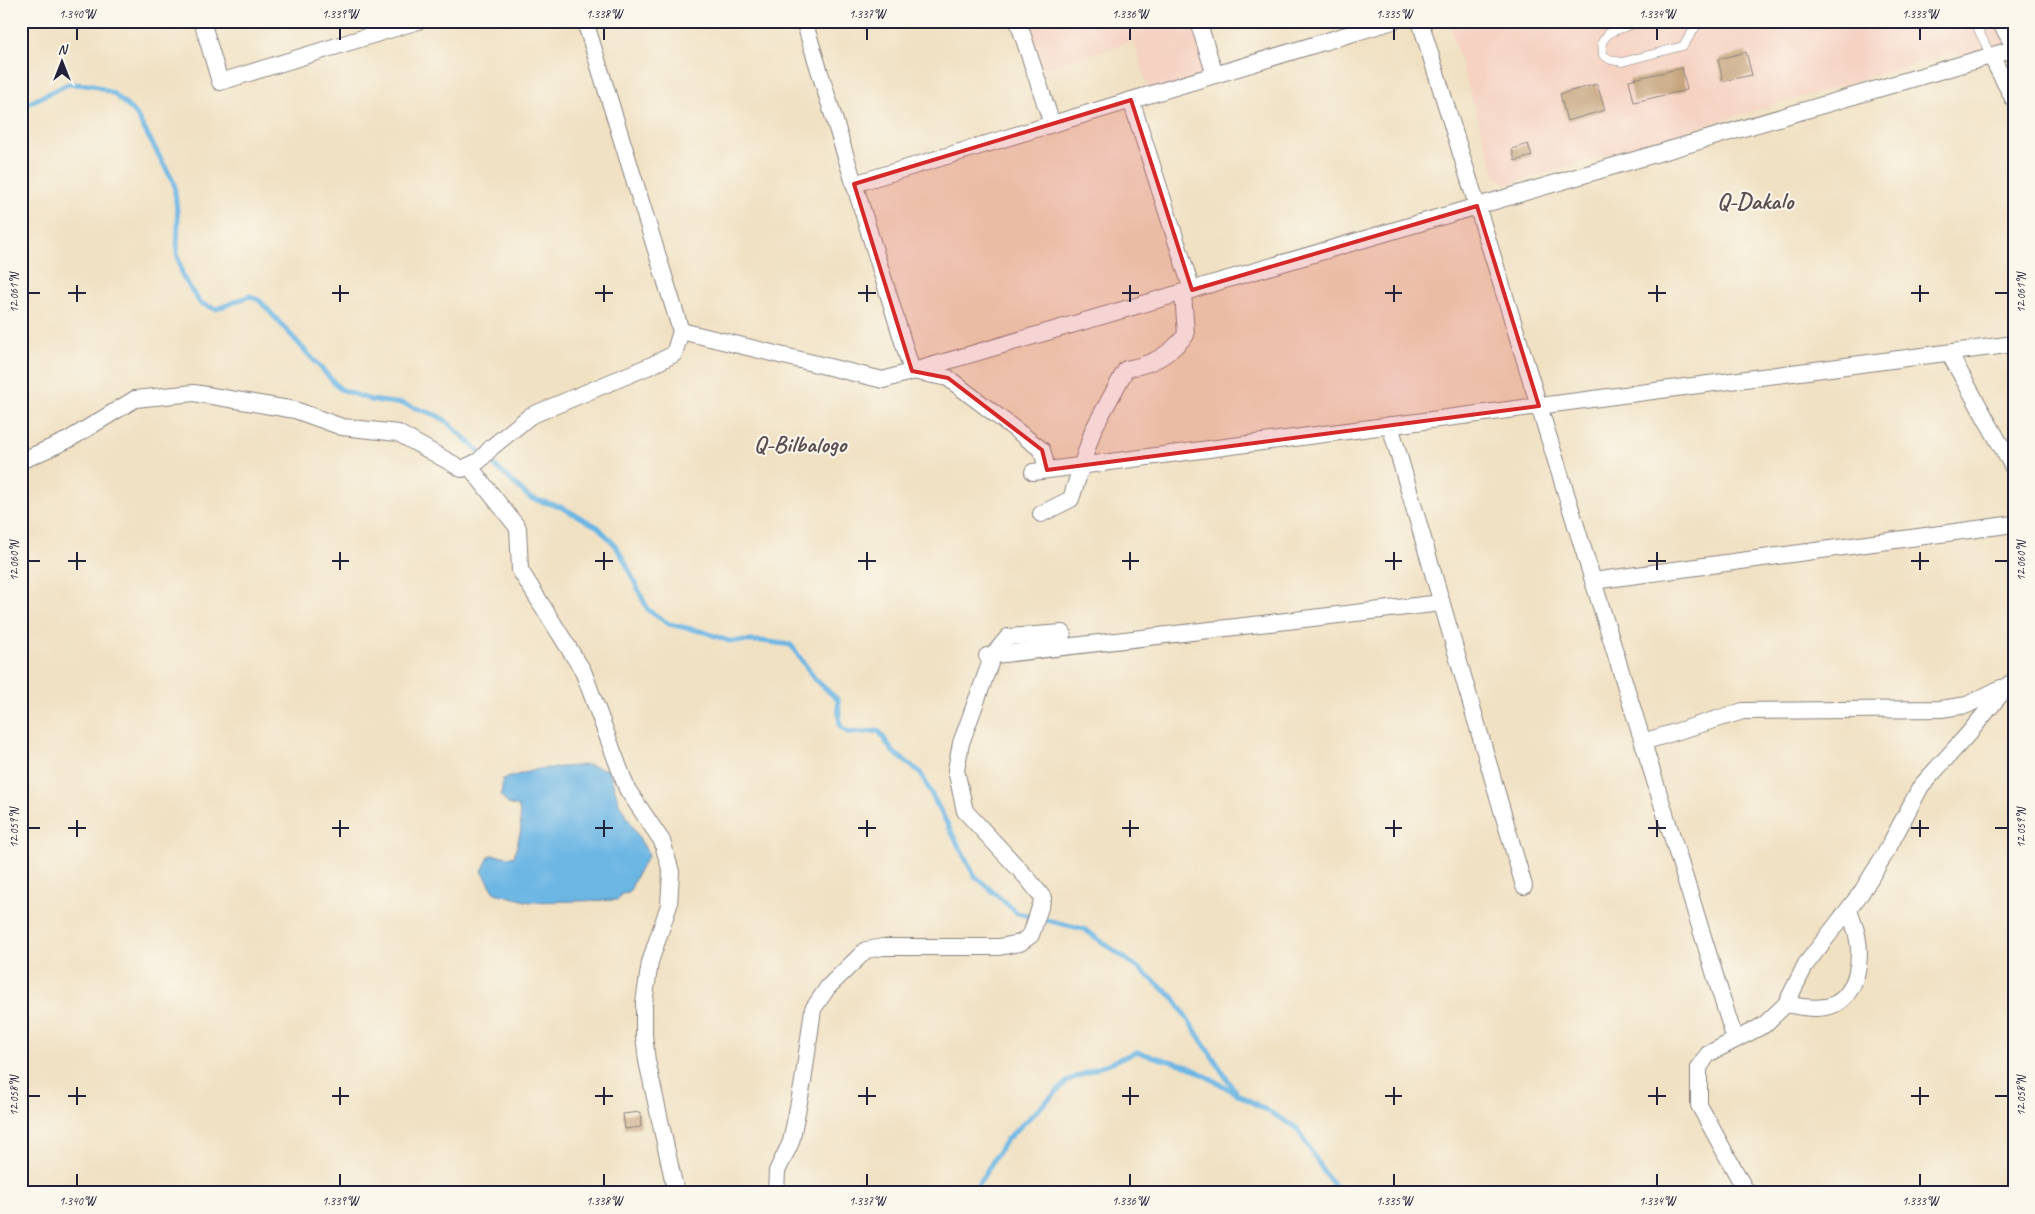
<svg xmlns="http://www.w3.org/2000/svg" width="2035" height="1214" viewBox="0 0 2035 1214" font-family="Caveat,sans-serif">
<rect width="100%" height="100%" fill="#fbf7ec"/>
<filter id="ink" filterUnits="userSpaceOnUse"><feTurbulence type="fractalNoise" baseFrequency=".02" numOctaves="2"/><feDisplacementMap in="SourceGraphic" scale="10" xChannelSelector="R" yChannelSelector="G"/><feConvolveMatrix kernelMatrix="1 2 1 2 8 2 1 2 1" color-interpolation-filters="sRGB"/></filter>
<filter id="wash" filterUnits="userSpaceOnUse"><feTurbulence type="fractalNoise" baseFrequency=".0096" numOctaves="4" result="noise"/><feDisplacementMap in="SourceGraphic" scale="20" xChannelSelector="R" yChannelSelector="G"/><feGaussianBlur stdDeviation="1.12" result="paint"/><feColorMatrix in="noise" values="0 0 0 0 0 0 0 0 0 0 0 0 0 0 0 0 0 1.4 0 .05"/><feComposite in="paint" operator="in"/></filter>
<g filter="url(#wash)">
<rect width="100%" height="100%" fill="#f0e1c3"/>
<g fill="#f5d2c2">
<path d="M1018,21h180l17,54 -65,20 -16,-54 -99,30z"/>
<path d="M1448,21h557l9,28 -51,15 -5,-13 -451,133 -11,-7z"/>
</g>
<path fill="#6cb6e4" stroke="#476c90" d="M587,765l22,5 10,33 30,52 -11,17 -9,21 -7,1 -4,6 -88,2 -35,-9 -13,-22 8,-16 24,2 7,-28 -2,-22 -11,-3 -7,-8 2,-17 35,-10z"/>
<g fill="none" stroke-linecap="round" stroke-linejoin="round">
<g stroke="#6cb6e4" stroke-width="5">
<path d="M21,107l47,-23 25,1 21,9 22,20 38,69 4,37 -1,33 6,24 17,26 16,6 34,-13 10,5 80,88 31,11 33,4 32,11 9,5 85,78 31,9 37,20 17,18 9,15 24,50 21,14 35,8 25,9h33l29,4 24,34 23,21 2,26 9,7 30,-2 14,21 27,20 54,103 43,38 67,16 57,41 32,27 62,94"/>
<path d="M973,1193l33,-53 63,-60 67,-28 52,14 108,61 29,47 15,19"/>
</g>
</g>
<g id="blocks">
<g fill="#c5a37b">
<path d="M1746,52l6,23 -29,6 -5,-22z"/>
<path d="M1682,68l5,22 -53,12 -5,-22z"/>
<path d="M1597,84l8,26 -38,11 -7,-27z"/>
<path d="M1528,144l4,12 -17,5 -3,-12z"/>
<path d="M640,1112l1,15 -16,2 -2,-15z"/>
</g>
</g>
</g>
<g filter="url(#ink)">
<use href="#blocks" fill-opacity="0" stroke="#89827f" stroke-width="1"/>
<g fill="none" stroke-linecap="round" stroke-linejoin="round">
<g stroke="#89827f" stroke-width="9">
<g id="service">
<path d="M1641,21l-32,12 -7,9 1,13 8,5 11,2 61,-16 14,-21"/>
<path d="M1681,21l16,4 13,-4"/>
<path d="M1974,21l17,35"/>
</g>
</g>
<g stroke="#89827f" stroke-width="18">
<g id="minor">
<path d="M202,21l18,61 198,-61"/>
<path d="M804,21l108,350 36,7 94,72 5,20"/>
<path d="M1018,21l34,103"/>
<path d="M1198,21l17,54"/>
<path d="M1420,21l315,1019"/>
<path d="M1991,56l23,44"/>
<path d="M1131,100l61,190"/>
<path d="M854,184l539,-163"/>
<path d="M681,331l202,49 1131,-331"/>
<path d="M1949,353l65,116"/>
<path d="M1390,425l134,461"/>
<path d="M21,461l47,-21 67,-41 59,-6 101,17 47,17 56,6 64,36 17,-8 13,-14 38,-31 122,-51 22,-11 7,-23 -96,-310"/>
<path d="M469,466l49,62 2,42 63,101 44,118 35,52 9,31 -2,33 -19,57 -6,41v32l3,26 29,132"/>
<path d="M1033,472l981,-128"/>
<path d="M1041,514l30,-15 22,-69 33,-61c27,-5 42,-13 60,-34l-3,-43"/>
<path d="M1593,581l421,-57"/>
<path d="M987,656l454,-53"/>
<path d="M1643,742l100,-31 198,-2 26,-4 34,-17"/>
<path d="M1786,1004c14,3 35,7 49,0 23,-12 27,-46 22,-69 -2,-9 -6,-17 -8,-26"/>
<path d="M776,1193l1,-22 14,-29 12,-60 10,-73 15,-22 38,-37 17,-3h116l21,-4 11,-8 12,-37 -14,-18 -64,-69 -9,-41 5,-27 32,-88 15,-18 55,-4"/>
<path d="M1747,1193l-48,-88v-37l9,-14 56,-29 22,-21 20,-40 55,-71 24,-39 36,-68 48,-53 40,-49"/>
</g>
</g>
<g stroke="#89827f" stroke-width="28">
<path id="trunk" d="M2005,21l9,15"/>
</g>
<use href="#service" stroke="#fff" stroke-width="8"/>
<use href="#minor" stroke="#fff" stroke-width="16"/>
<use href="#trunk" stroke="#fff" stroke-width="26"/>
</g>
</g>
<path fill="#d62828" fill-opacity="0.2" stroke="#d62828" stroke-width="4" stroke-linejoin="round" d="M1131,100l61,190 285,-84 62,200 -492,64 -5,-20 -94,-72 -36,-7 -58,-187z"/>
<path fill="none" stroke="#22223b" stroke-width="2" d="M77,28v12M340,28v12M604,28v12M867,28v12M1130,28v12M1394,28v12M1657,28v12M1920,28v12M77,285v17M340,285v17M604,285v17M867,285v17M1130,285v17M1394,285v17M1657,285v17M1920,285v17M28,293h12M68,293h18M332,293h17M595,293h18M858,293h18M1122,293h17M1385,293h17M1648,293h18M1911,293h18M1995,293h13M77,552v18M340,552v18M604,552v18M867,552v18M1130,552v18M1394,552v18M1657,552v18M1920,552v18M28,561h12M68,561h18M332,561h17M595,561h18M858,561h18M1122,561h17M1385,561h17M1648,561h18M1911,561h18M1995,561h13M77,820v17M340,820v17M604,820v17M867,820v17M1130,820v17M1394,820v17M1657,820v17M1920,820v17M28,828h12M68,828h18M332,828h17M595,828h18M858,828h18M1122,828h17M1385,828h17M1648,828h18M1911,828h18M1995,828h13M77,1087v18M340,1087v18M604,1087v18M867,1087v18M1130,1087v18M1394,1087v18M1657,1087v18M1920,1087v18M28,1096h12M68,1096h18M332,1096h17M595,1096h18M858,1096h18M1122,1096h17M1385,1096h17M1648,1096h18M1911,1096h18M1995,1096h13M77,1174v12M340,1174v12M604,1174v12M867,1174v12M1130,1174v12M1394,1174v12M1657,1174v12M1920,1174v12"/>
<g text-anchor="middle" dominant-baseline="central" stroke-width="4" stroke-linejoin="round" paint-order="stroke">
<g font-size="24" font-weight="bold" fill="#5b4f51" stroke="#fbf7ec">
<text x="1755" y="201">Q-Dakalo</text>
<text x="800" y="444">Q-Bilbalogo</text>
</g>
</g>
<rect width="2035" height="1214" fill="none" stroke="#fbf7ec" stroke-width="55"/>
<g transform="translate(62 62)" stroke="#fbf7ec" stroke-width="4" paint-order="stroke">
<path d="M0-4L9 19L0 12L-9 19Z" fill="#22223b"/>
<text y="-8" font-size="14" font-weight="bold" text-anchor="middle" fill="#22223b">N</text>
</g>
<rect x="28" y="28" width="1980" height="1158" fill="none" stroke="#22223b" stroke-width="2"/>
<g font-size="12" text-anchor="middle" fill="#22223b">
<text x="77" y="18">1.340°W</text>
<text x="340" y="18">1.339°W</text>
<text x="604" y="18">1.338°W</text>
<text x="867" y="18">1.337°W</text>
<text x="1130" y="18">1.336°W</text>
<text x="1394" y="18">1.335°W</text>
<text x="1657" y="18">1.334°W</text>
<text x="1920" y="18">1.333°W</text>
<text transform="translate(14 293) rotate(-90)" y="4">12.061°N</text>
<text transform="translate(2021 293) rotate(-90)" y="4">12.061°N</text>
<text transform="translate(14 561) rotate(-90)" y="4">12.060°N</text>
<text transform="translate(2021 561) rotate(-90)" y="4">12.060°N</text>
<text transform="translate(14 828) rotate(-90)" y="4">12.059°N</text>
<text transform="translate(2021 828) rotate(-90)" y="4">12.059°N</text>
<text transform="translate(14 1096) rotate(-90)" y="4">12.058°N</text>
<text transform="translate(2021 1096) rotate(-90)" y="4">12.058°N</text>
<text x="77" y="1205">1.340°W</text>
<text x="340" y="1205">1.339°W</text>
<text x="604" y="1205">1.338°W</text>
<text x="867" y="1205">1.337°W</text>
<text x="1130" y="1205">1.336°W</text>
<text x="1394" y="1205">1.335°W</text>
<text x="1657" y="1205">1.334°W</text>
<text x="1920" y="1205">1.333°W</text>
</g>
</svg>
